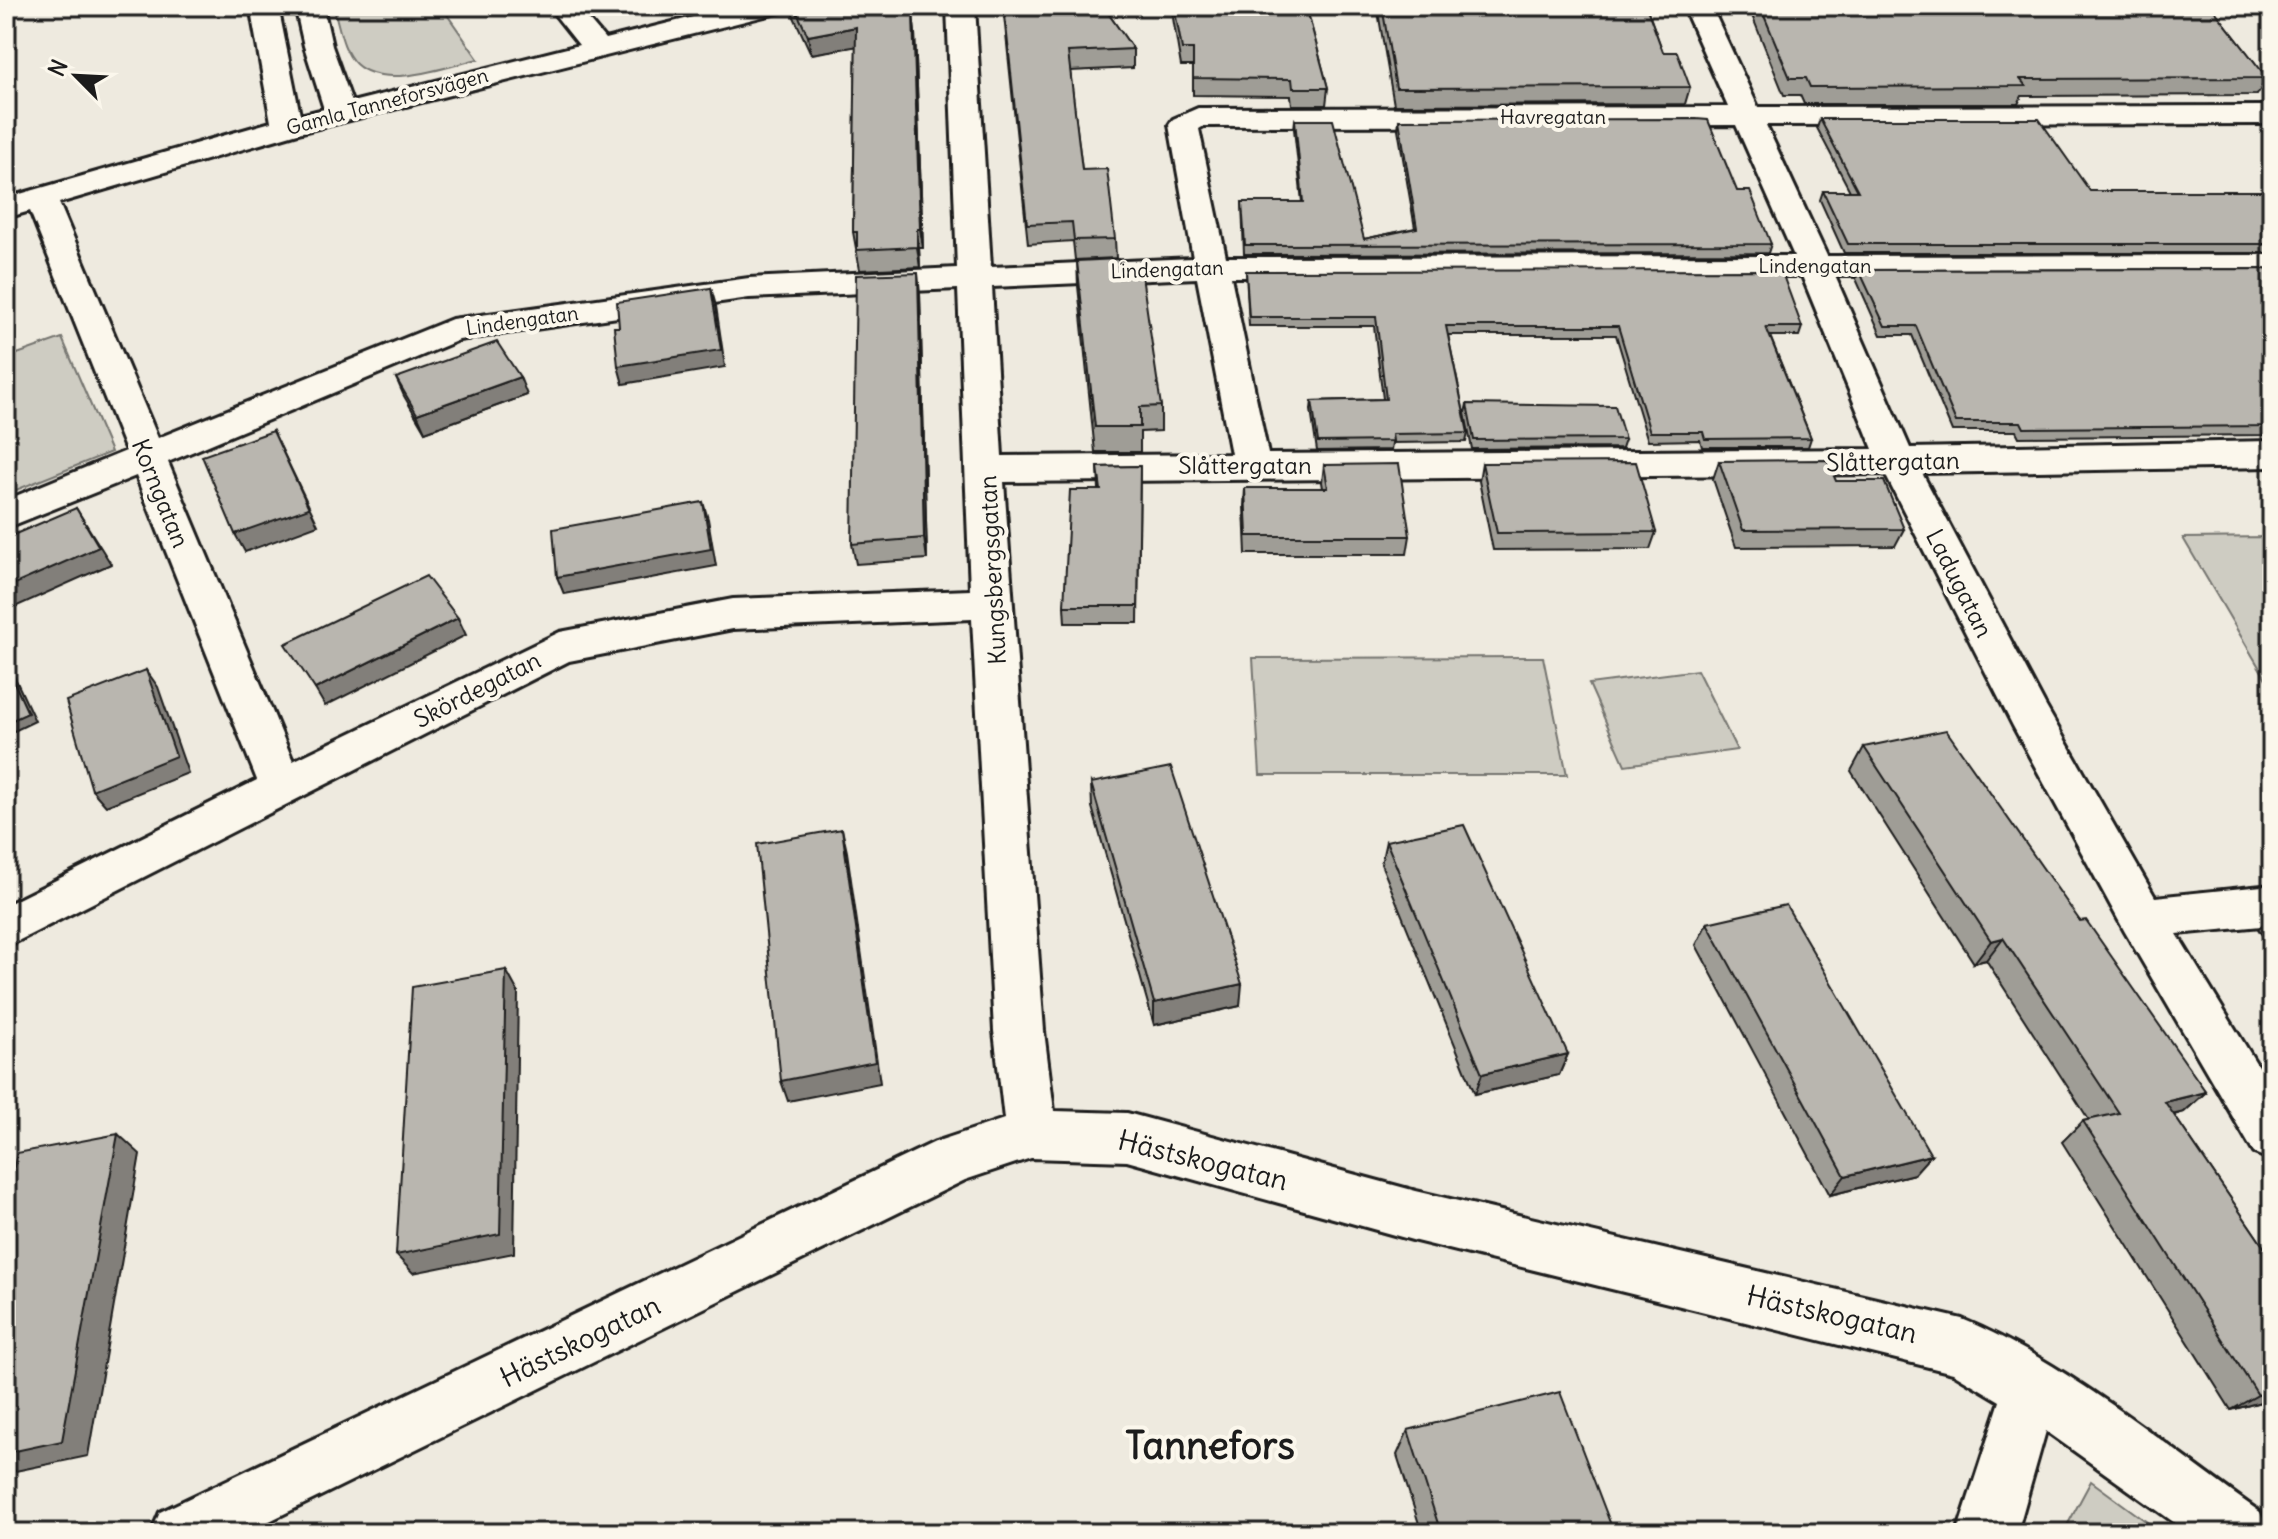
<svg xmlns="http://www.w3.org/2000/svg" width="2278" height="1539" viewBox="0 0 2278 1539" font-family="Delius,sans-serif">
<rect width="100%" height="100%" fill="#eeeadf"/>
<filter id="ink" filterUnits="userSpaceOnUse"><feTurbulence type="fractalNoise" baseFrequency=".0125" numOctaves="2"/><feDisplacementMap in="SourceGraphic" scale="16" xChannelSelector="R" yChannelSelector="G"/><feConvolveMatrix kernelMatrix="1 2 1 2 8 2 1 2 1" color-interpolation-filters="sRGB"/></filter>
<g filter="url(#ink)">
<g fill="#ceccc2" stroke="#75746f" stroke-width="2">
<path d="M333,6h108l37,53c-32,8 -94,31 -122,5 -14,-13 -17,-40 -23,-58z"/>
<path d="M62,338l49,114 -105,42v-136z"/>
<path d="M2272,537v152l-89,-151z"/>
<path d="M1543,657l24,118h-307l-7,-117z"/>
<path d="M1697,670l40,80 -112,15 -36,-81z"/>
<path d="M2091,1481l71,52h-99z"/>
</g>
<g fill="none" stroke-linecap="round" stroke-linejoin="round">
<g stroke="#1c1c1c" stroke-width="6">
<path id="minor" d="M250,6h28l22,109 24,-6 -20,-63 -9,-40h28l9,40 20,56 227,-57 -31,-39h29l28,33 132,-33h48l-4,6 -483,121 -239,70 99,235 294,-119 297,-41 208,-10 -10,-262h28l16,261 202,-9 -24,-133 4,-6 25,-11 530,-1 -45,-101h28l47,101 514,-1v18l-506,1 61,131 445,-1v20l-437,1 75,172 362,-7v26l-350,6 123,232 110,192 117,-12v40l-95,9 95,155v71l-18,-7 -129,-221 -112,-206 -128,-252 -881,8 40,549 10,80 73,2 289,78 546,128c104,43 206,128 298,193l9,21h-80l-143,-102 -29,102h-60l43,-132 -47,-28 -537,-132 -289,-80 -96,-3 -66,22 -720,353h-94l9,-21 775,-370 69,-23 -10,-88 -22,-412 -239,10 -164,32 -563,286v-42l251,-125 -121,-304 -130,52v-28l120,-49 -96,-240 -24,7v-20l265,-76zM1736,125l58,131 -568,1 -27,-128 5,-3zM1802,276l71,173 -605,5 -37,-177zM1197,278l34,176 -229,2 -10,-169zM958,289l12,301 -237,9 -173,33 -267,129 -125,-299 291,-122 290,-42z"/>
</g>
<use href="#minor" fill="#fbf7ec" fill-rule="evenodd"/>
</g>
<g fill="#9f9d96" stroke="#1c1c1c" stroke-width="2">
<path d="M789,6h120l4,8 2,19 8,215h-4l1,19 -60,3 -7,-38 3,-186 -45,8z"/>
<path d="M1003,6h100l30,43v19l-63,3 12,99 33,69 1,19 -41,2 -2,-19 -45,3z"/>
<path d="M1171,6h135l22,82 -2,17h-34l-1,-9 -98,-1v-29h-12z"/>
<path d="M1377,6h269l17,46 27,35 -5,17 -291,1z"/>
<path d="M1749,6h462l56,72 -10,17 -235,1 -4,8h-214l-4,-9h-16l-33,-82z"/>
<path d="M1820,119l270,72h182v62h-428l-24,-53 3,-9h27l-33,-63z"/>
<path d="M1295,120l69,119 51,-11 -17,-99 1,-9 338,71 34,53 -3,9 -524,1 -2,-52h60l-8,-73z"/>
<path d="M1077,261l44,16 40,129v25l-21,1v20h-45l-17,-166z"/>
<path d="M2272,269v166l-253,2 -3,-6h-64l-40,-96h-31l-25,-56 3,-9z"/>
<path d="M1246,271l556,56 -3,9h-29l41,102 -3,9h-106l-2,-7 -52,1 -32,-106h-168l20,98 -2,9 -74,1 -1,7 -74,1 -6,-41 1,-9 71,-2 -9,-73h-125z"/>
<path d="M920,294l7,265 -71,5 -4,-20z"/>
<path d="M396,378l131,17 -102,37 -21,-36z"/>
<path d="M1467,404l158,35 -3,9 -150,1 -7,-36z"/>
<path d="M1719,461l117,20 68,48 -9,17 -159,1 -23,-68z"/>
<path d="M1482,463l174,69 -6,17 -157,1 -14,-69z"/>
<path d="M1324,465l86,71 -3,18h-161l-2,-48 1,-18h78l-1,-6z"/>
<path d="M1140,466l-2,157h-73l-1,-17 35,-116 -1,-23z"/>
<path d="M1864,747l216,174 126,171 -22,20 -10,3 98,144v140l-41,11 -169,-268 21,-21 6,-1 -103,-160 -12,3 -123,-192z"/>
<path d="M1091,783l149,223 -86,19 -62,-218z"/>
<path d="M1386,841l182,213 -9,21 -84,19 -94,-230z"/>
<path d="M2272,916v34l-14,-21z"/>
<path d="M1707,923l207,251 -84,21 -134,-250z"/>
<path d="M1408,1430l206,103h-192l-25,-78z"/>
</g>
<g fill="#827f7a" stroke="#1c1c1c" stroke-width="2">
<path d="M913,14l2,19 8,215 -3,-19z"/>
<path d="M856,27l3,19 -48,8 -3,-18z"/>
<path d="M917,229l2,19 1,19 -3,-20z"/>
<path d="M918,273l2,21 7,265 -3,-21z"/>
<path d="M711,288l5,18 9,61 -102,17 -5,-18z"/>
<path d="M520,377l7,18 -102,37 -8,-18z"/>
<path d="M273,431l45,94 -73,27 -10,-18z"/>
<path d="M703,502l5,17 8,47 -152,28 -7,-17z"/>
<path d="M76,508l35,56 -105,47v-23z"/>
<path d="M458,618l8,17 -141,71 -10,-17z"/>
<path d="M6,662l4,5 25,54 -29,14z"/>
<path d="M146,670l12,17 30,86 -82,33 -14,-16z"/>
<path d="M842,829l5,23 33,231 -92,18 -7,-20z"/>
<path d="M2003,938l-17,22 -12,3 17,-22z"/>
<path d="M506,970l12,22 -4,261 -101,20 -17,-18z"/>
<path d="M1242,984l-2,22 -86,19v-22z"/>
<path d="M1568,1054l-9,21 -84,19 7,-20z"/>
<path d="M2206,1092l-22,20 -41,10 22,-20z"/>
<path d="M118,1134l22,20 -52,302 -82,17v-20z"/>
<path d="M1931,1155l-17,19 -84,21 15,-19z"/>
<path d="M2272,1391v8l-41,11 27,-15z"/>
</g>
<g fill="#b9b6af" stroke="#1c1c1c" stroke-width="2">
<path d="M794,6h115l4,8 7,215h-3v18l-60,3v-18h-4l3,-205 -48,9z"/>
<path d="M1004,6h99l30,43 -65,3 14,118 25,-1 8,70 -41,1 -2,-18 -45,2z"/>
<path d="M1174,6h132l22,82h-35l-1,-9 -99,-1v-29h-11z"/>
<path d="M1382,6h264l17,46h14l13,35 -294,1z"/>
<path d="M1760,6h451l56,72 -247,1 6,7 -216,1 -4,-9h-16z"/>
<path d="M1696,119l12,1 29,71h13l21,53 -526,1 -3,-43h61l-8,-82h38l31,119 53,-11 -18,-108z"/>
<path d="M1820,119h219l51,72h182v53h-424l-25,-53h35z"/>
<path d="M1118,259l3,18 21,-1 19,130 -21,1v20h-45l-18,-166z"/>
<path d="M2272,269v157l-248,2 -3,-6h-65l-40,-96h-31l-26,-56z"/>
<path d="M1781,270l21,57h-36l45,111 -106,1 -2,-7h-53l-32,-106h-172l22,107 -76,1 1,7 -75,1 -6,-41 74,-2 -10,-82h-127l-3,-46z"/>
<path d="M918,273l6,265 -72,6 4,-269z"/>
<path d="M711,288l10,62 -103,16 -4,-39h5l-2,-25z"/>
<path d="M497,342l23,35 -103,37 -21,-36z"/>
<path d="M1467,404l148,2 10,33 -151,1z"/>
<path d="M273,431l36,77 -74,26 -33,-78z"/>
<path d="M1827,460l9,21h48l20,48 -161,1 -24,-69z"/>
<path d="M1636,462l20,70 -159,1 -15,-70z"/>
<path d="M1399,464l11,72h-163l-2,-48h83l-4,-23z"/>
<path d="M1140,466l-2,140h-74l6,-116h31l-3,-23z"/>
<path d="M703,502l8,47 -154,28 -4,-48z"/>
<path d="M76,508l23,39 -93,41v-50z"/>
<path d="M426,576l32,42 -143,71 -30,-45z"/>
<path d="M6,665l22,48 -22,10z"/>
<path d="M146,670l30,86 -84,34 -26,-89z"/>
<path d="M1946,730l134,191 6,-1 120,172 -41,10 107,157v132l-14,4 -175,-274 36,-8 -116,-175 -12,3 -127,-194z"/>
<path d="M1171,767l71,217 -88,19 -63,-220z"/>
<path d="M1464,825l104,229 -86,20 -96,-233z"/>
<path d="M842,829l33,233 -94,19 -24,-237z"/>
<path d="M1786,905l145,250 -86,21 -138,-253z"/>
<path d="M506,970l-6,264 -104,21 16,-268z"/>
<path d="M118,1134l-56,307 -56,12v-250l11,-50z"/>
<path d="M1560,1392l54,141h-173l-33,-103z"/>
</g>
</g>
<g text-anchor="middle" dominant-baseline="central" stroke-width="8" stroke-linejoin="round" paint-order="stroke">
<g font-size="20" fill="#1c1c1c" stroke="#fbf7ec">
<text transform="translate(387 101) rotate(-15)">Gamla Tanneforsvägen</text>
<text x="1553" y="116">Havregatan</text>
<text x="1815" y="265">Lindengatan</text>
<text transform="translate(1167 269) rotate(-2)">Lindengatan</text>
<text transform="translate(522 320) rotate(-8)">Lindengatan</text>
</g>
<g font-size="24" fill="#1c1c1c" stroke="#fbf7ec">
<text transform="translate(1893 461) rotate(-1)">Slåttergatan</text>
<text x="1245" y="465">Slåttergatan</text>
<text transform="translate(161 493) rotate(68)">Korngatan</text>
<text transform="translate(992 570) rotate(-93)">Kungsbergsgatan</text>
<text transform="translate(1960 583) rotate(63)">Ladugatan</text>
<text transform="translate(477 689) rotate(-27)">Skördegatan</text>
</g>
<g font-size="28" fill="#1c1c1c" stroke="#fbf7ec">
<text transform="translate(1203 1160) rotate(14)">Hästskogatan</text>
<text transform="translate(1832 1314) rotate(13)">Hästskogatan</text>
<text transform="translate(580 1341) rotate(-26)">Hästskogatan</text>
</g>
<g font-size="38" font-weight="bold" fill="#1c1c1c" stroke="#fbf7ec">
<text x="1210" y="1445">Tannefors</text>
</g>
</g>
<rect width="2278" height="1539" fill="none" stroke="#fbf7ec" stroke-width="32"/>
<rect x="16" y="16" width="2246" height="1507" fill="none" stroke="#1c1c1c" stroke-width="3" filter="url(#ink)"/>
<g transform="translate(76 76) rotate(294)" stroke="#fbf7ec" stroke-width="6" paint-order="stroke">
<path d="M0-6L14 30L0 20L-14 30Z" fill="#1c1c1c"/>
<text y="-12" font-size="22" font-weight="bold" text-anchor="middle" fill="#1c1c1c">N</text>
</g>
</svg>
